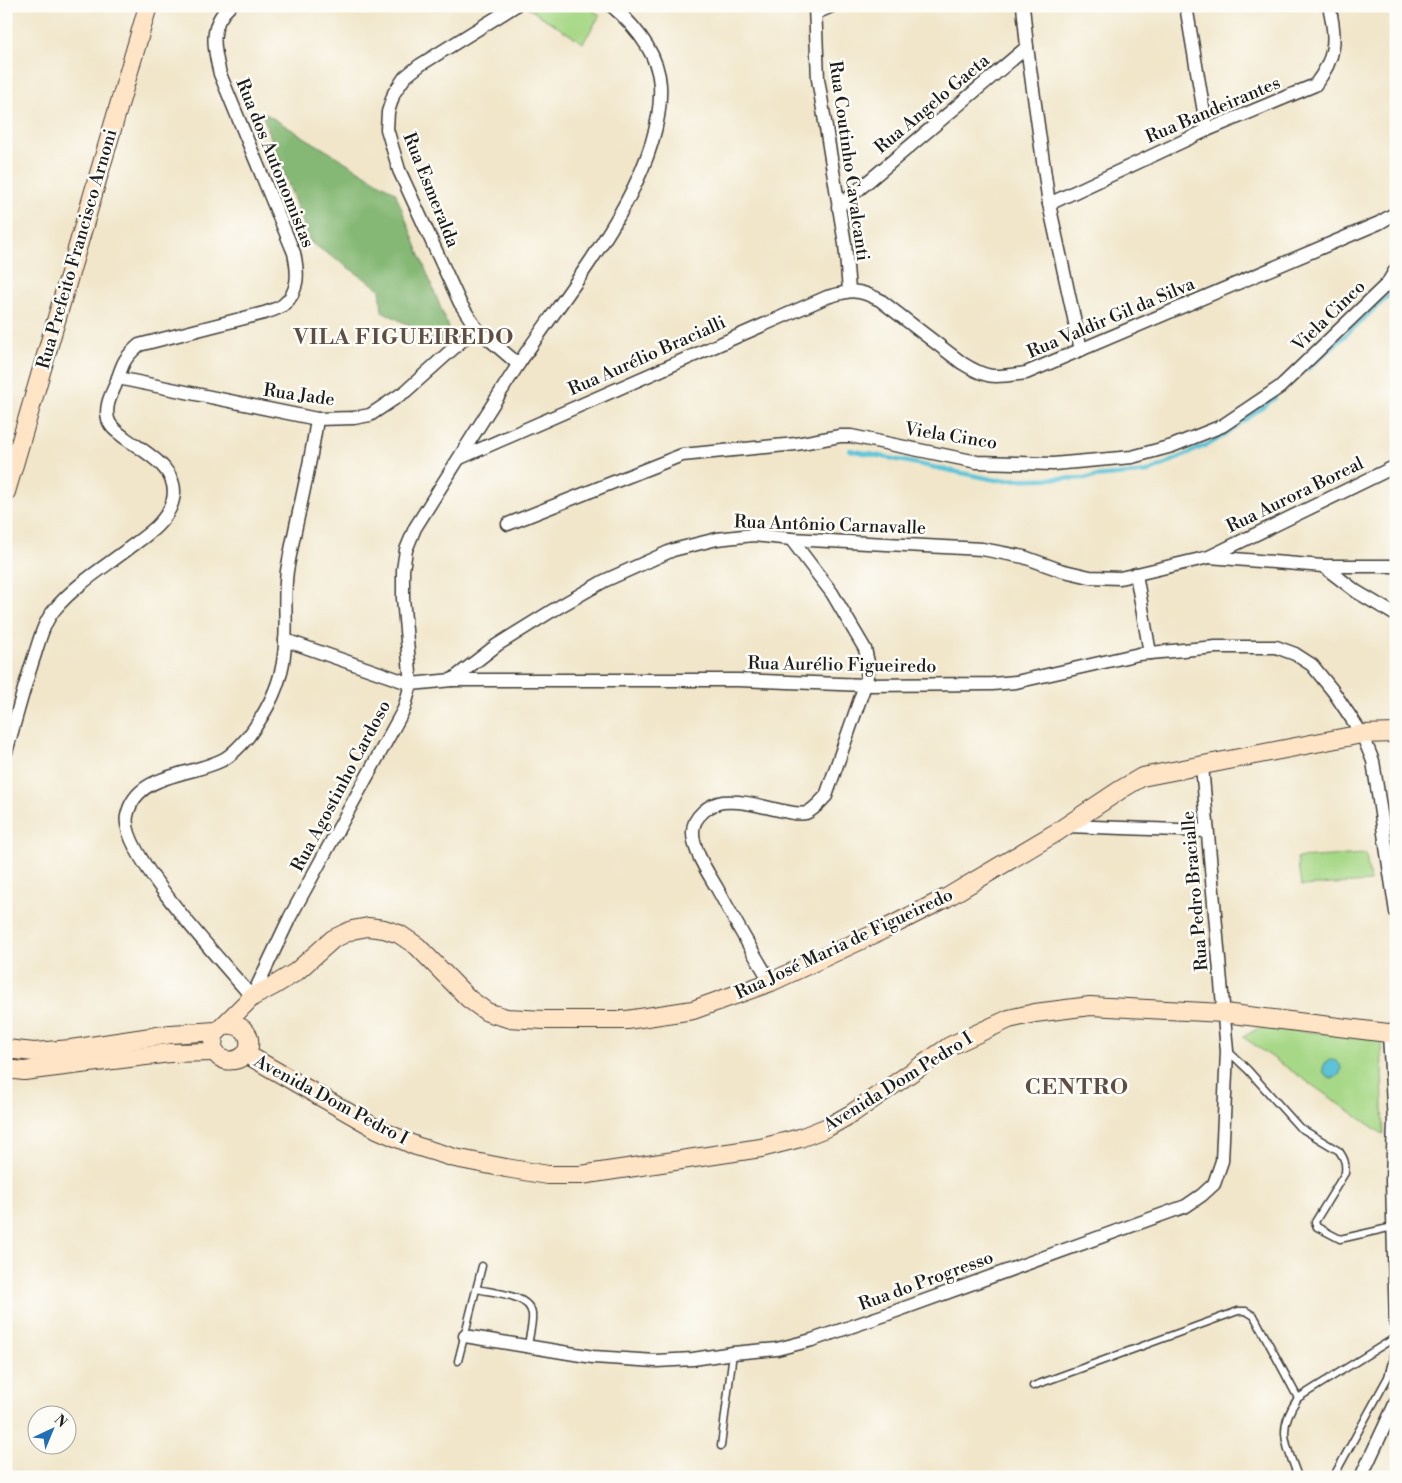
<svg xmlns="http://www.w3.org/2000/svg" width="1402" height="1483" viewBox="0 0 1402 1483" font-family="'Libre Bodoni',serif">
<rect width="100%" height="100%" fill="#fdfcf7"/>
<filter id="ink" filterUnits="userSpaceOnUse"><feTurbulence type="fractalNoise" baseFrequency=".02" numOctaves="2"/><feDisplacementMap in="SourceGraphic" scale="10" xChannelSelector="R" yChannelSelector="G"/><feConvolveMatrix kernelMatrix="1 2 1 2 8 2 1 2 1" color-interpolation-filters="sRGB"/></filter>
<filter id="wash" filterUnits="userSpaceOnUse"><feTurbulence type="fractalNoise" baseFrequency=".0096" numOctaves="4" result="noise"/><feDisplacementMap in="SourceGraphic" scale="20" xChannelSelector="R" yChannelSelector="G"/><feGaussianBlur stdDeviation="1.12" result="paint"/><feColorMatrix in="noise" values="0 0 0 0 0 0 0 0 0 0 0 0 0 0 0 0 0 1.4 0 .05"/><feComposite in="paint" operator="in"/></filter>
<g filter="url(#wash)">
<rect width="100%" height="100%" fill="#f1e6ca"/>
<g fill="#a7d887" stroke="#627a52">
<path d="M531,6h55l14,9 -17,28 -55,-35z"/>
<path d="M1366,854l4,28 -69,4 -4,-28z"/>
<path d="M1260,1027l121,12 3,96 -141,-98z"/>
</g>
<path fill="#85b874" stroke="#506a48" d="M261,111l134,81 56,142 -9,9 -60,-32 -2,-22 -70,-47z"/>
<circle fill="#5bc3d7" stroke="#3c707a" cx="1332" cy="1069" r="9"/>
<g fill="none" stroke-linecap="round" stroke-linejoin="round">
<g stroke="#5bc3d7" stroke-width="4.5">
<path d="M1307,370l89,-81"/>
<path d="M850,450l146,30 87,-2 65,-6 67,-31 60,-43"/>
</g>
</g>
</g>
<g filter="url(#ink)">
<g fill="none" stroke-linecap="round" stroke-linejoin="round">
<g stroke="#3c3a36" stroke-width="9">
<g id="lane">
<path d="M1228,1051l20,19 51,57 40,24c6,8 7,13 6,22l-30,49 2,5 23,12 53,-12"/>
<path d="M477,1289c16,4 52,5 55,25 1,10 -3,22 -4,32"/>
<path d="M458,1361l24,-95"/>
<path d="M1033,1386l205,-75h8l8,5 44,82 98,-61"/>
<path d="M1298,1398c-22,32 -12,45 0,79"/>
<path d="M721,1446l12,-93"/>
<path d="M1335,1474l53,-97 4,-15 4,-24"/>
</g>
</g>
<g stroke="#3c3a36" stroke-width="15">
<g id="street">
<path d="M515,6l-95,59 -15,12 -11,16 -6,19 -1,17 12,41 61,133 16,25 42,36"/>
<path d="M815,6l3,73 27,165 4,46"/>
<path d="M1023,6l4,41 22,157 32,146"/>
<path d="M1186,6l21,124"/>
<path d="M816,13l16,-7"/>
<path d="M1049,204l158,-74 108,-45c21,-27 22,-46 14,-79"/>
<path d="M838,207l189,-160"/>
<path d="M118,378l199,41 37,-1 16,-3 36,-24 70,-63"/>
<path d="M317,419c-7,51 -21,101 -30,152 -4,28 1,56 -3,84 -3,30 -18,58 -36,82 -7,8 -13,15 -22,21 -32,19 -90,13 -99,58 -8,37 100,151 125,181l38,-80 114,-208 7,-25 -8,-86v-28l3,-20 9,-22c34,-54 68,-109 103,-163 49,-75 147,-187 142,-280 -2,-32 -25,-59 -48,-79"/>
<path d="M460,458l367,-161c24,-7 30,-9 53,3l82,63c27,17 33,14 64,10l353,-150 17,-10"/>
<path d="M508,524l174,-69 114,-11 44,-8h11l126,26 76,2 79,-7 40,-11 50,-20 58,-39 107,-103 9,-15"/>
<path d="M1209,557l114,9h73"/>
<path d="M1323,566l34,26 39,23"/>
<path d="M1136,574l14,79"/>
<path d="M285,640l126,44 41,-4h286l127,5 127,-1 24,-2 123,-28 77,-7h60l19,7 17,11 21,26 29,43 11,27 23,151"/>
<path d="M452,680l45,-35 53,-33 54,-31 69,-31 44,-11 36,-4 38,4 191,10 42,8 36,13 30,7 30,1 89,-21 187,-91"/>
<path d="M6,752c10,-33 18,-66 29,-98 5,-16 9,-32 20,-45 20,-24 48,-41 73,-60 17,-13 37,-25 44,-46 11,-32 -26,-50 -47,-65 -6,-5 -15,-10 -17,-19 -3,-12 2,-22 7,-33 8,-21 6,-25 24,-41l125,-32c6,-2 14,-4 19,-8 17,-13 15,-34 11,-52l-74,-179c-6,-24 -12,-49 10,-68"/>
<path d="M1066,826l141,5"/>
<path d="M771,982c-19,-30 -36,-61 -53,-92 -9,-16 -26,-40 -25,-59 0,-14 16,-27 30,-29 20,-2 41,5 60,9 7,1 15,4 23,2 8,-3 14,-11 20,-17l39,-111 4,-18 -4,-18 -33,-56 -41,-54"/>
<path d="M1389,1034l5,89 -2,57 4,145"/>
<path d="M465,1336l128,21 63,4 37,-2 40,-6 44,-4 35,-9 73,-25 301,-109 16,-11 12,-11 8,-23 5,-110 -25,-285"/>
<path d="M1361,1477l35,-75"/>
</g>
</g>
<g stroke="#3c3a36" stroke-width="20">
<g id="secondary">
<path d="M6,492l142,-486"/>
<path d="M225,1025c33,-4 32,40 0,35l-6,-3 -6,-9 1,-13 38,-38 21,-11 23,-14 37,-33 19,-9 16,-3 16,2 15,5 18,12 52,53 18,13 20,6 38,2h82l66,-10 78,-28 114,-53 61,-31 111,-66 63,-42 22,-13 220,-43 34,-1"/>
<path d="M6,1049l28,3 37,-3 100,-15 45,-3"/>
<path d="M246,1054l131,75 39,17 39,12 51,10 42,7h33l180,-27 39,-10 28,-11 23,-13 99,-68 59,-27 26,-6 55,-7 134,7 172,21"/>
<path d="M6,1069l18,2 146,-18 45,-1"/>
</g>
</g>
<use href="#lane" stroke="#fff" stroke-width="6"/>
<use href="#street" stroke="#fff" stroke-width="12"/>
<use href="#secondary" stroke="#ffe4c6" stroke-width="18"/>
</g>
</g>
<g text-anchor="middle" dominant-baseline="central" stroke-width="5" stroke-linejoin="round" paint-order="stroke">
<g font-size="18" fill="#1c1c1c" stroke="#fdfcf7">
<text transform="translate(932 104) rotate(-40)">Rua Angelo Gaeta</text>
<text transform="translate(1213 110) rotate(-23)">Rua Bandeirantes</text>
<text transform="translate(849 161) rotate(82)">Rua Coutinho Cavalcanti</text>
<text transform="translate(275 163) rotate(68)">Rua dos Autonomistas</text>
<text transform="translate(431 190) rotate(68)">Rua Esmeralda</text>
<text transform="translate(77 249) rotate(-74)">Rua Prefeito Francisco Arnoni</text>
<text transform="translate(1329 316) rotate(-44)">Viela Cinco</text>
<text transform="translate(1111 318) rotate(-23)">Rua Valdir Gil da Silva</text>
<text transform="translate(647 356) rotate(-24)">Rua Aurélio Bracialli</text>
<text transform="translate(299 395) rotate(8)">Rua Jade</text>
<text transform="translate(951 436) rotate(9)">Viela Cinco</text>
<text transform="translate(1295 495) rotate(-26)">Rua Aurora Boreal</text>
<text transform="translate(830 525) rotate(2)">Rua Antônio Carnavalle</text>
<text transform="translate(842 665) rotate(1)">Rua Aurélio Figueiredo</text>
<text transform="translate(341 786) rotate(-62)">Rua Agostinho Cardoso</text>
<text transform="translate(1195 891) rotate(-95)">Rua Pedro Bracialle</text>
<text transform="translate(844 944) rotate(-25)">Rua José Maria de Figueiredo</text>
<text transform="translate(898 1082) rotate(-32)">Avenida Dom Pedro I</text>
<text transform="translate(331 1100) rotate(28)">Avenida Dom Pedro I</text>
<text transform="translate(926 1281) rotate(-20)">Rua do Progresso</text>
</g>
<g font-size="22" font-weight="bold" letter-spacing="1" fill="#5e4d44" stroke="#fdfcf7">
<text x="404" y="337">VILA FIGUEIREDO</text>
<text x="1077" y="1087">CENTRO</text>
</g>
</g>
<rect width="1402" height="1483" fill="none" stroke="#fdfcf7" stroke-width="25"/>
<g transform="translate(52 1430) rotate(44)"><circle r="24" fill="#fdfcf7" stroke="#a3a29f"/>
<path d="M0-4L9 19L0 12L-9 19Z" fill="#1f6fb2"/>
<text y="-8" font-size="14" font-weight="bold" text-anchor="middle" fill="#1c1c1c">N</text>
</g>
</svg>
